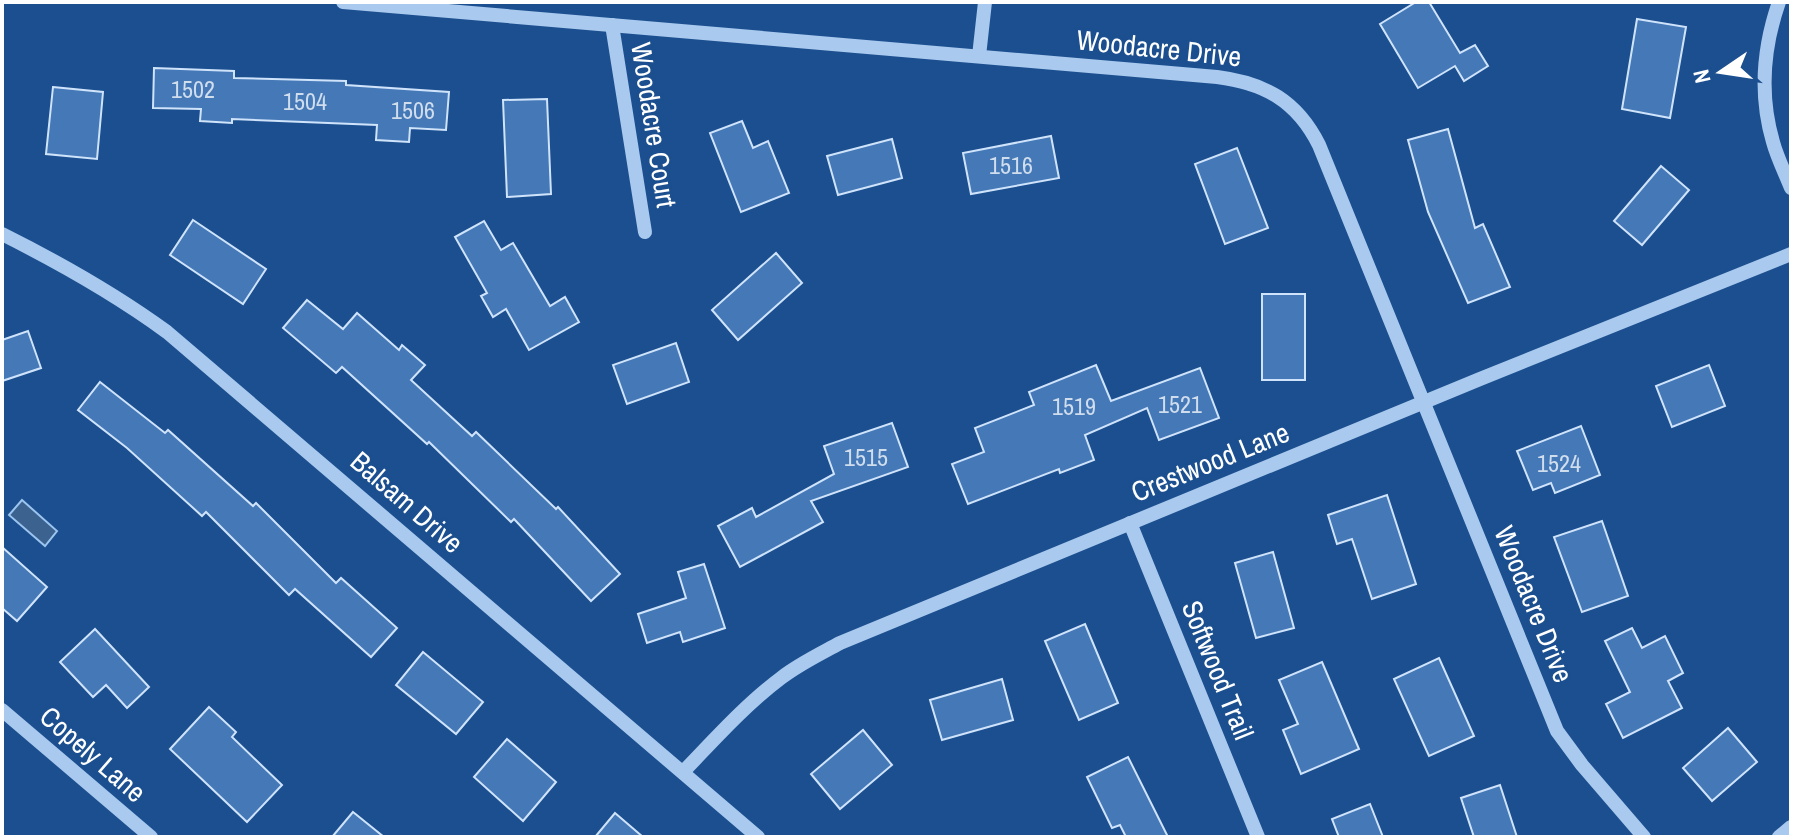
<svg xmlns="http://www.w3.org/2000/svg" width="1793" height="839" viewBox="0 0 1793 839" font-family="'Archivo Narrow',sans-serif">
<rect width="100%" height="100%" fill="#1b4f8f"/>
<path fill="#3c6290" stroke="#9cc4f0" stroke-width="2" d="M22,500l35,31 -12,15 -36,-31z"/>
<g fill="#4478b7" stroke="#cfe3fa" stroke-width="2">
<path d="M1416,2h13l31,51 15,-8 13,21 -24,15 -9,-15 -37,22 -38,-64z"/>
<path d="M1637,19l49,8 -16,91 -48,-9z"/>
<path d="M154,68l80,3v7l112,3v4l103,7 -3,38 -36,-2 -1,14 -33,-2 1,-15 -145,-6v4l-32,-2 1,-12 -48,-1z"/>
<path d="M53,87l50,5 -6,67 -51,-5z"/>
<path d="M547,99l4,95 -44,3 -4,-97z"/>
<path d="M742,121l11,27 15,-7 21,52 -48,19 -31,-79z"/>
<path d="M1448,129l27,99 8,-4 27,63 -42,16 -40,-91 -20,-72z"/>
<path d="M1051,136l8,42 -88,16 -8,-41z"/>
<path d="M892,139l10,39 -64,17 -11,-39z"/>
<path d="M1237,148l31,80 -43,16 -30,-80z"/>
<path d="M1661,166l28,24 -47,55 -28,-24z"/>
<path d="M193,220l73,49 -23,35 -73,-49z"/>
<path d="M484,221l17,29 12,-7 37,63 15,-9 14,25 -50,28 -23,-41 -13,8 -12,-21 6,-3 -32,-56z"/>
<path d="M776,253l26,30 -64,57 -26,-30z"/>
<rect x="1262" y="294" width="43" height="86"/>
<path d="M307,300l36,29 14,-16 42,37 3,-5 23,20 -14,15 61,56 4,-4 80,77 2,-2 62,67 -29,27 -77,-82 -3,3 -82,-80 -2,2 -85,-77 -6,6 -53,-45z"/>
<path d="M28,331l13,37 -39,13v-41z"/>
<path d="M676,343l13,39 -62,22 -14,-39z"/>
<path d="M1096,365l15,36 89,-33 19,50 -60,22 -12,-32 -62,27 9,25 -34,13 -1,-4 -91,35 -16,-40 32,-12 -9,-24 59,-23 -5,-13z"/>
<path d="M1709,365l16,41 -53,21 -16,-41z"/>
<path d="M100,382l65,51 3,-3 85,76 3,-3 80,80 5,-5 56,50 -26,29 -76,-68 -6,6 -83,-83 -4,4 -75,-68 -49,-38z"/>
<path d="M892,423l16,44 -97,34 12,21 -83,45 -22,-41 34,-18 4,9 78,-43 -10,-28z"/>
<path d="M1581,426l19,49 -45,18 -4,-10 -18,7 -16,-39z"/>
<path d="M1387,495l29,89 -44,15 -20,-60 -15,5 -9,-29z"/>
<path d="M1602,521l26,75 -46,16 -28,-75z"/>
<path d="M2,547l45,40 -30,34 -15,-13z"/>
<path d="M1273,552l21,76 -38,10 -21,-75z"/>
<path d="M704,564l21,64 -42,14 -3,-10 -33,11 -9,-29 48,-16 -8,-26z"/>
<path d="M1085,624l33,79 -39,17 -34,-79z"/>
<path d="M1632,628l10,20 23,-12 18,37 -15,8 14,27 -59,30 -17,-34 24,-12 -25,-51z"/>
<path d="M95,629l54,58 -22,21 -21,-23 -13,12 -33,-35z"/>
<path d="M423,652l60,50 -27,32 -60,-49z"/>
<path d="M1439,658l35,78 -45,20 -35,-77z"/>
<path d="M1322,662l37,87 -58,25 -18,-44 15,-6 -19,-44z"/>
<path d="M1002,679l11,41 -71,20 -12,-40z"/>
<path d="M209,707l27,25 -4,5 50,48 -35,37 -77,-73z"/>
<path d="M1728,728l29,34 -45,39 -29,-33z"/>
<path d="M863,730l29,35 -52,44 -29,-35z"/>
<path d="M507,739l49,43 -33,39 -49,-44z"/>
<path d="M1128,757l40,80h-42l-6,-12 -8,3 -25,-51z"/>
<path d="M1500,785l17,52h-43l-13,-39z"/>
<path d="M1370,804l13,33h-44l-7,-18z"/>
<path d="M353,812l31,25h-52z"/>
<path d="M615,813l28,24h-48z"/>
</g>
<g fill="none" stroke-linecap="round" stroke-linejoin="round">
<g stroke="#a9c9ee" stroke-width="14">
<path d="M343,2l874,75c48,6 80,24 102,68l238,586 25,34 62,72"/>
<path d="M1779,2c-16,46 -20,92 -6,140 4,15 12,31 18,46"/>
<path d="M612,25l33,207"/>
<path d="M979,56l6,-54"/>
<path d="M2,234c58,29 113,60 165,98l591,505"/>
<path d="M1130,523l128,314"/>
<path d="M2,710l149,127"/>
<path d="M683,772c31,-32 62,-67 98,-94 18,-14 39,-24 59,-35l640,-264 311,-125"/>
<path d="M1779,837l12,-10"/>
</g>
</g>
<g text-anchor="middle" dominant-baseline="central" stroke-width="6" stroke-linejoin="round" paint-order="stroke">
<g font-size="24" fill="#d0dded">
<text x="193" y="89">1502</text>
<text x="305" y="101">1504</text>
<text x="413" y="110">1506</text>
<text x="1011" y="165">1516</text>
<text x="1180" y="404">1521</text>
<text x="1074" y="406">1519</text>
<text x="866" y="457">1515</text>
<text x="1559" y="463">1524</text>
</g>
<g font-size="28" fill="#fff" stroke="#1b4f8f">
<text transform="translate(1159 48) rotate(6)">Woodacre Drive</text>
<text transform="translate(654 125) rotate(81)">Woodacre Court</text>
<text transform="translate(1210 462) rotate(-22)">Crestwood Lane</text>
<text transform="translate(407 502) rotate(41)">Balsam Drive</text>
<text transform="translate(1534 604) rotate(68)">Woodacre Drive</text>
<text transform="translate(1218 670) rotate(68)">Softwood Trail</text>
<text transform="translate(93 754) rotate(41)">Copely Lane</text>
</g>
</g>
<rect width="1793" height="839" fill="none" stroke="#ffffff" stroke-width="8"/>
<g transform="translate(1721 72) rotate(257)" stroke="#1b4f8f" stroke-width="6" paint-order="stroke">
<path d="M0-6L14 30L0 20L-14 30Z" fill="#ffffff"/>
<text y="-12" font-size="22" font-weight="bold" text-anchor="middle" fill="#ffffff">N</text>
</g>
</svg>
